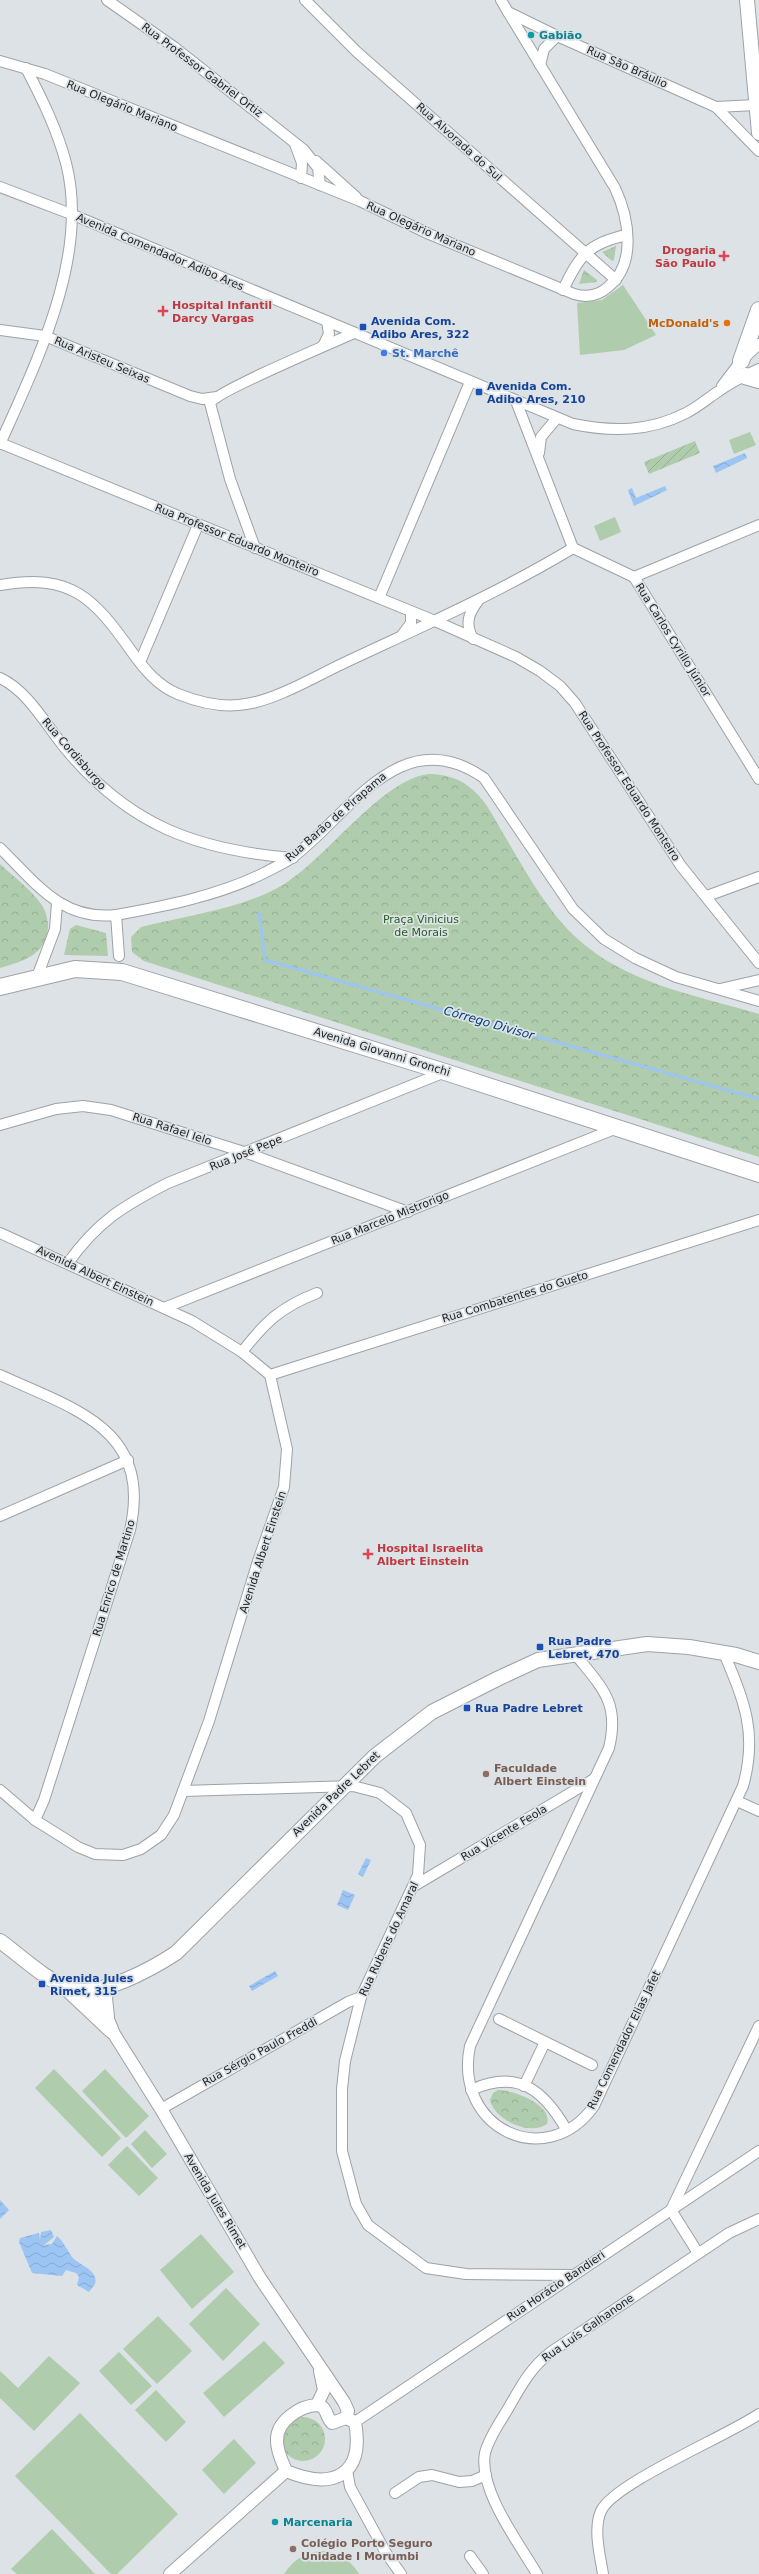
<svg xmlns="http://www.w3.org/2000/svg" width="759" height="2574" viewBox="0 0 759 2574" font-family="'DejaVu Sans',sans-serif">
<defs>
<pattern id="park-crowns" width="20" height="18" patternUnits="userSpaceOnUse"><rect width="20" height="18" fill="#afccac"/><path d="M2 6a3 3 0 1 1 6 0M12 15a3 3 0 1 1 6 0" fill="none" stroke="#96af94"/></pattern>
<pattern id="garden-furrows" width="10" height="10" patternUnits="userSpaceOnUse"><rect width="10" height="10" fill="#afccac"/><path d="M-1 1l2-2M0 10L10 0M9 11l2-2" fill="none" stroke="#96af94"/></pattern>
<pattern id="water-waves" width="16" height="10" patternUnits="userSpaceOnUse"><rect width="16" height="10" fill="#9cc5f4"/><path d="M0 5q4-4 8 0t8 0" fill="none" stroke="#86a9d1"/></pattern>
</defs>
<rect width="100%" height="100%" fill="#dce2e6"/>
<g fill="#afccac">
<path d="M623,285l33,50 -32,15 -44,5 -3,-52 25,-3z"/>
<path d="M750,432l6,13 -22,9 -5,-14z"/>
<path d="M615,517l6,15 -21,9 -6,-15z"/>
<path d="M54,2069l67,69 -19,19 -67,-69z"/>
<path d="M105,2069l44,47 -23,22 -44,-47z"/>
<path d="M145,2130l22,24 -15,14 -21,-24z"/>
<path d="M127,2146l31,32 -19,18 -31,-31z"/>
<path d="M201,2234l33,38 -42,37 -32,-39z"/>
<path d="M226,2288l34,36 -37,37 -34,-37z"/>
<path d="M158,2316l34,35 -35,33 -34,-35z"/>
<path d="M264,2341l21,22 -61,54 -21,-24z"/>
<path d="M119,2352l33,34 -21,19 -32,-34z"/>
<path d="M49,2356l31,27 -46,48 -34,-33v-27l18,17z"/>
<path d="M156,2390l30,32 -20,20 -31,-32z"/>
<path d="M80,2413l98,101 -61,60h-6l-96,-98z"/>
<path d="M234,2439l22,24 -32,31 -22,-24z"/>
<path d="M52,2529l43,45h-78l-6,-5z"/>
<path d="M326,2551c14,4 26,10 33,23h-75c10,-16 24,-23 42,-23z"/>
</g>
<g fill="url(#park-crowns)">
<path d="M616,246l-2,14 -2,1 -10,-9z"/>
<path d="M584,270l13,10v2l-18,2z"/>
<path d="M429,774c17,0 32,5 44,16 14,12 22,30 31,45 24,40 45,81 82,111 50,40 113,50 173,68v143l-615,-196 -12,-9 -1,-15 10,-10c44,-11 100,-18 140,-41 45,-26 100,-107 148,-112z"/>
<path d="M0,864c14,13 33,27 43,43 4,7 5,14 5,21 -3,28 -25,33 -48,40z"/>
<path d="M76,925l30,8 2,23 -44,-1 6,-26z"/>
<path d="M498,2090c15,0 55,15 49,34 -17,12 -53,-4 -57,-24l3,-7z"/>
<circle cx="303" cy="2439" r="22"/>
</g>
<path fill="url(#garden-furrows)" d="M695,441l5,12 -51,21 -5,-12z"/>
<g fill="url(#water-waves)">
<path d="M745,453l2,5 -31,15 -3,-7z"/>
<path d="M665,486l2,4 -33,16 -6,-16 4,-2 4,10z"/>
<path d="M366,1858l5,2 -8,17 -5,-3z"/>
<path d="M343,1890l12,5 -7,15 -11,-5z"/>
<path d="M275,1971l3,5 -26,15 -3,-5z"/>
<path d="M0,2200l9,10 -9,9z"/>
<path d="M51,2230l3,7 -10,8 8,-1 5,-8c7,6 10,14 15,21 8,9 27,13 23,27l-6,8 -12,-7 2,-8 -3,-4 -10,-3 -4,6 -30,-3 -13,-31 1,-4 19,-5 1,7 1,-8z"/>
</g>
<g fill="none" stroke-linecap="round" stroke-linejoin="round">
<path stroke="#9cc5f4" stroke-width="3" d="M259,913l6,47 494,139"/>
<g stroke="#9da2a6" stroke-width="12">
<g id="minor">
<path d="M107,0l67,47 130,103 14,18 2,17"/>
<path d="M305,0l52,52 259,228"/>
<path d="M501,0l7,12 49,24 159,71 43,44"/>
<path d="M0,61l45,13 315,127 69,33 145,60c13,4 24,2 34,-7 29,-23 21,-69 7,-99l-107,-176"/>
<path d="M540,65l4,-16 13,-13"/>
<path d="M716,107l40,-2"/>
<path d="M295,144l7,19 -1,15"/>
<path d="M316,161l40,36"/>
<path d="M0,187l71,27 502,210c39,8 76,8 113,-11 12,-6 22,-15 33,-22 12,-9 27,-16 40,-22"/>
<path d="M563,290c16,-34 25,-47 64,-55"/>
<path d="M0,330l45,6 145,60 12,3 15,-2"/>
<path d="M323,346l6,-12 -2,-13"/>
<path d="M722,386l19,-25 18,-17"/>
<path d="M516,401l57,147 61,29 125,202"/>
<path d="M0,443l435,178 81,36 24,14 20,15 15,17 106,163 78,97"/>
<path d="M0,444c37,-83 90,-189 66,-281 -9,-34 -24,-64 -40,-95"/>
<path d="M539,453l2,-16 16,-19"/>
<path d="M255,548l-25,-69 -20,-76c7,-12 124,-61 144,-70"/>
<path d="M634,577l125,-52"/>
<path d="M0,585c71,-12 93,12 132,67 12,17 26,34 46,42 20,8 46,14 68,10 30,-4 72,-29 100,-42 77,-36 154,-70 227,-114"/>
<path d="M379,598l91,-216"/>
<path d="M402,635l9,-12v-11"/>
<path d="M473,639c-8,-15 -5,-25 5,-38"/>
<path d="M140,662l58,-137"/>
<path d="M0,678c28,13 46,47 65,70 63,77 131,102 228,110"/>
<path d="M0,848c35,34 61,73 116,67 50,-9 105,-20 150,-43 9,-5 19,-9 27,-15 57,-43 108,-137 191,-79l89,131 31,30 31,19 41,19 83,24"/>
<path d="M707,896l52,-19"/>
<path d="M116,915l3,41"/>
<path d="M37,977l18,-48 2,-26"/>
<path d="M720,989l39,-9"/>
<path d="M0,1125l56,-16 27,-3 28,4 136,43 161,59"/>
<path d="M0,1233l192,88 50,31 28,23 17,74 -3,38 -26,74 -49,160 -35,94 -13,20 -20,14 -18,6 -28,-1 -17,-7 -43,-27 -35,-30"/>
<path d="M68,1263c29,-41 55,-57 100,-80l277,-111"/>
<path d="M164,1308l453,-180"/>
<path d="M242,1352c23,-30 39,-45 75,-59"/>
<path d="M0,1375c73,34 153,53 130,155l-86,270 -9,20"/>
<path d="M270,1375l489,-155"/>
<path d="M0,1516l128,-56"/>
<path d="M575,1654c27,34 45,48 34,94l-139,298c-17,82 76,127 124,60l149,-320c15,-53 1,-85 -19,-133"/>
<path d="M183,1791l170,-5 27,7 26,20 14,32 -2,30 -57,122 -16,64 -3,28v62l14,53 12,21 58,43 40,6 106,1"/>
<path d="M737,1801l22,10"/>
<path d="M414,1886l180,-107"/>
<path d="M499,2019l93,46"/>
<path d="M524,2086l21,-44"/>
<path d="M471,2090c46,-21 72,-1 95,39"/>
<path d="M161,2109l187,-107 13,-5"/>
<path d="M698,2253l-27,-43 88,-184"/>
<path d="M355,2422l404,-271"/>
<path d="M347,2470l3,17 36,66 15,21"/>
<path d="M395,2493l24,-16 13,-2 27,7 13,-1 14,-6"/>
<path d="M470,2556l13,18"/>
<path d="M537,2574c-18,-31 -59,-84 -52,-121 4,-16 16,-32 24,-46 12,-21 22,-40 42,-55l178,-119 30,-14"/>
<path d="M603,2574c-3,-19 -10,-45 -2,-63 13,-28 126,-75 158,-97"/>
</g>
</g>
<g stroke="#9da2a6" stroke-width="14">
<g id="tertiary">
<path d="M62,1986l49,46"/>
<path d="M83,1990l24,27 7,17 47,75 99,169 84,124 4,9 -2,7"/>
<path d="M317,2405c11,2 8,11 15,18l14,-5 9,4c10,55 -23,68 -69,49 -4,-10 -9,-19 -9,-30 -1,-20 23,-35 40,-36z"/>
<path d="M317,2405l7,-15 -4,-19"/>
<path d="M170,2574l116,-103"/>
</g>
</g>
<g stroke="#9da2a6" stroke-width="16">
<g id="secondary">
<path d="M747,0l12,133"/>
<path d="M0,1941c22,16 45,39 71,48 29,9 82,-21 105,-36l199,-197 57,-44 67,-34 39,-18 109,-16 42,3 47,8 23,7"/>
<path d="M107,2017l-2,-19 3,-13"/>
</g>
</g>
<g stroke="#9da2a6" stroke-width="18">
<g id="primary">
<path d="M741,361l18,-51"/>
<path d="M745,376l14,4"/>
<path d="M0,987l75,-18 47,3 323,100 314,102"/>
</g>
</g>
<use href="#minor" stroke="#fff" stroke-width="10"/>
<use href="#tertiary" stroke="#fff" stroke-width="12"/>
<use href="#secondary" stroke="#fff" stroke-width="14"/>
<use href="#primary" stroke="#fff" stroke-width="16"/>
</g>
<g fill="#0f9aa8" stroke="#dce2e6" stroke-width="1.5">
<circle cx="531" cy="35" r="4"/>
<circle cx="275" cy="2522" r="4"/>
</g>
<g fill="#e0444e" stroke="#dce2e6" stroke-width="1.5">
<path d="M722 250h4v4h4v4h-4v4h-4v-4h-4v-4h4z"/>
<path d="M161 305h4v4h4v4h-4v4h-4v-4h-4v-4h4z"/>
<path d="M366 1548h4v4h4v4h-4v4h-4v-4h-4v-4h4z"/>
</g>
<circle fill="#e8710a" stroke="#dce2e6" stroke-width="1.5" cx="727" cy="323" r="4"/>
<g fill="#1a4fb4" stroke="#dce2e6" stroke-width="1.5">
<rect x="359" y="323" width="8" height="8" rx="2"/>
<rect x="475" y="388" width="8" height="8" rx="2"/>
<rect x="536" y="1643" width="8" height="8" rx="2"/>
<rect x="463" y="1704" width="8" height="8" rx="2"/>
<rect x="38" y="1980" width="8" height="8" rx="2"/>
</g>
<circle fill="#3f7fe0" stroke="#dce2e6" stroke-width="1.5" cx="384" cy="353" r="4"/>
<g fill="#8d6e63" stroke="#dce2e6" stroke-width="1.5">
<circle cx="486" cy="1774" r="4"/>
<circle cx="293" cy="2549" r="4"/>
</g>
<g text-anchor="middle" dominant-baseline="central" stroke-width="3.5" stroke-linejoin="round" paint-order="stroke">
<g font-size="11" font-weight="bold" fill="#0d838f" stroke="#dce2e6" text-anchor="start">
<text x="539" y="35">Gabião</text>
<text x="283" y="2522">Marcenaria</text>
</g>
<g font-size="11" fill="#1e2022" stroke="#dce2e6">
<text transform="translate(627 67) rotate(24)">Rua São Bráulio</text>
<text transform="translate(202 70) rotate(37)">Rua Professor Gabriel Ortiz</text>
<text transform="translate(122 106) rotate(22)">Rua Olegário Mariano</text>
<text transform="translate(459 142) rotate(42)">Rua Alvorada do Sul</text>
<text transform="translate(421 229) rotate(24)">Rua Olegário Mariano</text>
<text transform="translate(160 252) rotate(23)">Avenida Comendador Adibo Ares</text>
<text transform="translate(102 360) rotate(23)">Rua Aristeu Seixas</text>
<text transform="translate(237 540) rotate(22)">Rua Professor Eduardo Monteiro</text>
<text transform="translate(673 640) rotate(58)">Rua Carlos Cyrillo Júnior</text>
<text transform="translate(74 754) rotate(49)">Rua Cordisburgo</text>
<text transform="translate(629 786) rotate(57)">Rua Professor Eduardo Monteiro</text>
<text transform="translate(336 817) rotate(-41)">Rua Barão de Pirapama</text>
<text transform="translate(382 1052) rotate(17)">Avenida Giovanni Gronchi</text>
<text transform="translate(172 1129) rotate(18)">Rua Rafael Ielo</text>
<text transform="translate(246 1153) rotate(-22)">Rua José Pepe</text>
<text transform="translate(390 1218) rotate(-22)">Rua Marcelo Mistrorigo</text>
<text transform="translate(95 1276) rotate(25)">Avenida Albert Einstein</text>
<text transform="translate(515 1297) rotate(-17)">Rua Combatentes do Gueto</text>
<text transform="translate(263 1552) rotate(-72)">Avenida Albert Einstein</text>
<text transform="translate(114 1578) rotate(-73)">Rua Enrico de Martino</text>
<text transform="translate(336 1794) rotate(-44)">Avenida Padre Lebret</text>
<text transform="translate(504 1833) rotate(-31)">Rua Vicente Feola</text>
<text transform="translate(389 1939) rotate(-65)">Rua Rubens do Amaral</text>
<text transform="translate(624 2040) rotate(-64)">Rua Comendador Elias Jafet</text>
<text transform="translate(260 2052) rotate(-29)">Rua Sérgio Paulo Freddi</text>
<text transform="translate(215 2201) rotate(59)">Avenida Jules Rimet</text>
<text transform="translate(556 2286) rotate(-34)">Rua Horácio Bandieri</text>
<text transform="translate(588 2328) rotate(-35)">Rua Luís Galhanone</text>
</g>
<g font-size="11" font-weight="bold" fill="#be3a42" stroke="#dce2e6" text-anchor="start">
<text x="716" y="250" text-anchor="end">Drogaria<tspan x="716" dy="13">São Paulo</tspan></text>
<text x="172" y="305">Hospital Infantil<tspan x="172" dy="13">Darcy Vargas</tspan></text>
<text x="377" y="1548">Hospital Israelita<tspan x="377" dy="13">Albert Einstein</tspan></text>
</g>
<g font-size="11" font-weight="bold" fill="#164399" stroke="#dce2e6" text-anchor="start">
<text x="371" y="321">Avenida Com.<tspan x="371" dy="13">Adibo Ares, 322</tspan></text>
<text x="487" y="386">Avenida Com.<tspan x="487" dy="13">Adibo Ares, 210</tspan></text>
<text x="548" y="1641">Rua Padre<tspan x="548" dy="13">Lebret, 470</tspan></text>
<text x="475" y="1708">Rua Padre Lebret</text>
<text x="50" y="1978">Avenida Jules<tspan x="50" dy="13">Rimet, 315</tspan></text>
</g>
<g font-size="11" font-weight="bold" fill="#c56008" stroke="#dce2e6" text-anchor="end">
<text x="719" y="323">McDonald's</text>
</g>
<g font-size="11" font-weight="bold" fill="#366cbe" stroke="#dce2e6" text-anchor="start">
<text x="392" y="353">St. Marchê</text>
</g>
<g font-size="11" fill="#255f23" stroke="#dce2e6">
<text x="421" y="919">Praça Vinicius<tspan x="421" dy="13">de Morais</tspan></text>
</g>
<g font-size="11" font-weight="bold" fill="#785e54" stroke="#dce2e6" text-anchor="start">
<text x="494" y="1768">Faculdade<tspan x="494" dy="13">Albert Einstein</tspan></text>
<text x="301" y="2543">Colégio Porto Seguro<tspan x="301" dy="13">Unidade I Morumbi</tspan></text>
</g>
<g font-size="12" font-style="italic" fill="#003e75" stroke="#dce2e6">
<text transform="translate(489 1023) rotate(16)">Córrego Divisor</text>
</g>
</g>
</svg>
